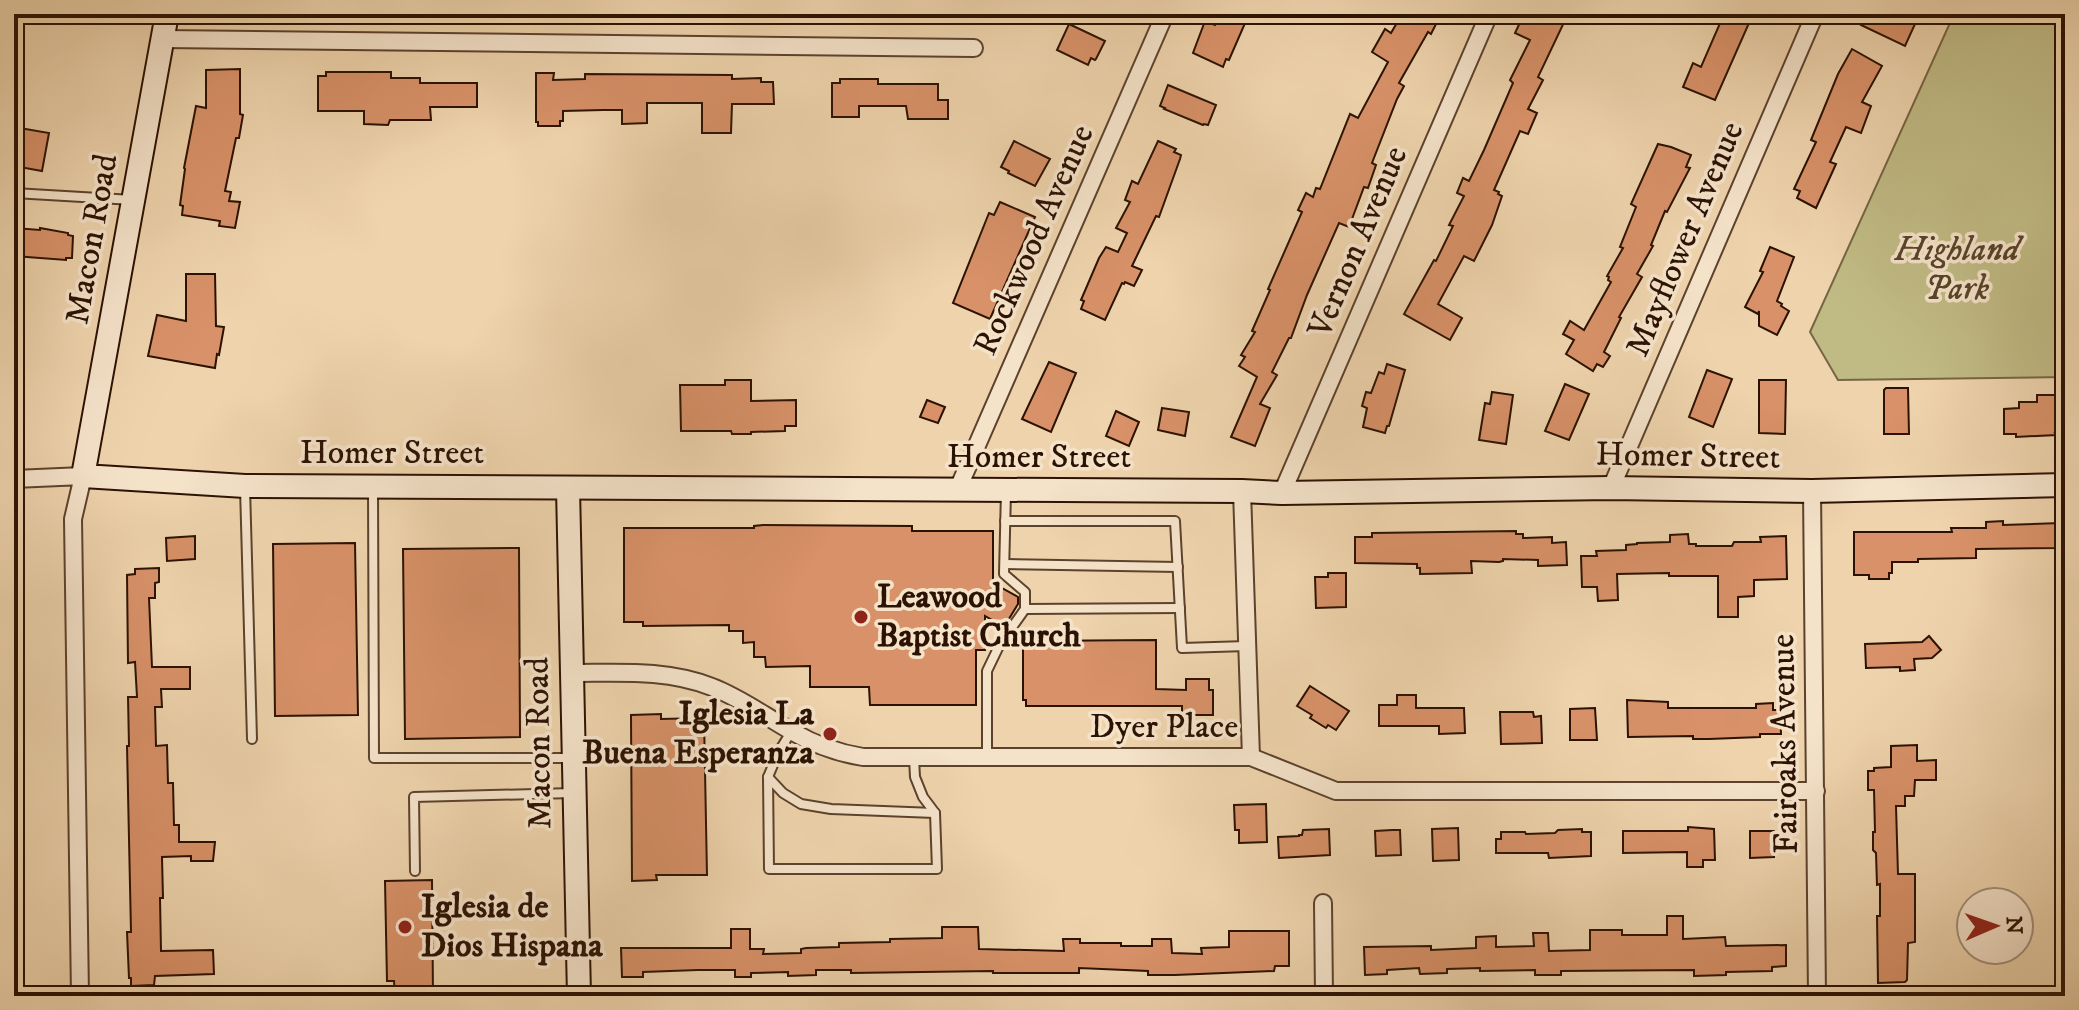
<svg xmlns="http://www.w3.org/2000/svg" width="2079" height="1010" viewBox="0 0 2079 1010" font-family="'IM FELL DW Pica',serif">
<rect width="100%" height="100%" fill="#eed3ac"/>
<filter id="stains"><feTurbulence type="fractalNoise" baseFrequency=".0025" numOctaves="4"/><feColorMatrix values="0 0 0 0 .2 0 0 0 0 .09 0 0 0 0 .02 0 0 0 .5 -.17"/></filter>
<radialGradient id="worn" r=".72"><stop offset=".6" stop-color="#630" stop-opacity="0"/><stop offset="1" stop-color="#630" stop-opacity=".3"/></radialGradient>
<path fill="#c0ba84" stroke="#766644" stroke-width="2" d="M1954,14h111v363l-227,3 -28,-48z"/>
<g fill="#d89168" stroke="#2c1203" stroke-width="2">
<path d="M1220,14h29l-20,46 -3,-1 -3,8 -30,-14 12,-32 10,4z"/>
<path d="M1402,14h39l-10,20 -3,-2 -29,51 5,3 -7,13 -25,64 4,2 -8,23 -4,-1 -15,40 -10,-4 -32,72 -16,43h-2l-17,34 5,3 -17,29 10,4 -15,38 -24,-9 26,-60 -18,-11 6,-9 -4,-2 14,-23 -3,-1 18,-41 -2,-1 34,-77 -4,-2 8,-17 7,4 3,-9 4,1 30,-75 8,4 30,-56 -16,-10 13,-23 6,4z"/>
<path d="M1524,14h44l-30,63 5,3 -15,29 9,4 -9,21 -8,-3 -26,59 5,2 -1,2 4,2 -10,29 -18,36 -10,-5 -26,48 24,14 -12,22 -46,-26 30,-54 2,1 17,-35 -4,-1 15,-29 -7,-3 6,-15 6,3 15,-31 29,-67 -3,-3 20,-40 -15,-7z"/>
<path d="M1724,14h29l-38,86 -32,-13 10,-24 8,4z"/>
<path d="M1867,14h27l21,10 -10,22 -44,-21z"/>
<path d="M1069,24l36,17 -9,18 -1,1 -4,-2 -3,7 -31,-15z"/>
<path d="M1852,49l30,17 -20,36 9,4 -10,27 -15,-6 -16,35 6,2 -20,44 -19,-10 3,-7 -6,-2 22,-47 -5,-2 27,-66z"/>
<path d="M240,69v45l3,1 -4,23h-3l-11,53 6,1 -2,9 11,1 -5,26 -16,-2 1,-5 -38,-6 1,-9 -3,-1 5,-36 -1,-1 12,-62 10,2v-38z"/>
<path d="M326,72h65v6h29v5h57v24h-47l1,13h-41l-2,5 -24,-1v-13h-46v-35h8z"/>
<path d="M536,73h18l-1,7 32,-1v-5l147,1v4l29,-1v4h12l1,22h-42l-1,29h-29v-30h-55v20l-25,1v-14h-19l-40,1v10h-3v5h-22v-4h-2z"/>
<path d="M840,79h38v5h60v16h10v19h-40l-2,-13h-47v11h-27v-34h8z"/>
<path d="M1168,85l48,20 -8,20 -4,-1 -1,1 -39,-16 1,-1 -5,-2z"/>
<path d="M14,127l35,6 -7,38 -28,-5z"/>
<path d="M1014,141l36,18 -15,27 -27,-13 1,-2 -8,-4z"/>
<path d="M1158,141l18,8 -2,3 7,3 -1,4 -21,58 -3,-1 -24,50 10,4 -8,16 -9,-4 -1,2 -2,-1 -17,37 -24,-11 3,-8 -3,-1 18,-42 7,-11 12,5 9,-19 -11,-5 14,-26 -5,-2 7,-19 6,3z"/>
<path d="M1658,144l13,3 20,8 -5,12 4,1 -23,44 -2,-1 -14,34 2,1 -16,28 5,3 -23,40 2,1 -17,34 6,4 -7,11 -6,-3 -4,7 -27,-17 8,-14 -11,-6 7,-13 14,9 27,-48 -3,-2 1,-3 -2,-1 16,-28 -3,-1 16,-40 -5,-3z"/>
<path d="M1000,202l35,15 -45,102 -37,-16 36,-90 5,2z"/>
<path d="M14,228l26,2v-2l28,5v2l5,1 -1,22h-6v2l-52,-4z"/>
<path d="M1770,247l24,10 -17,44 5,3 -1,2 8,5 -12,24 -18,-9v-15l-1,3 -13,-7 18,-35 -3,-1z"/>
<path d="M186,274h29l1,52 8,1 -5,28 -2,-1 -2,14 -67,-12 9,-41 29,6z"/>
<path d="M1049,362l27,11 -25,59 -29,-13z"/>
<path d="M1387,364l18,6 -16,56h-2l-2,7 -22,-6 4,-19 -5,-2 4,-14 5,1 8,-21 5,2z"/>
<path d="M1707,370l25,9 -19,48 -24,-10z"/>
<path d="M725,380h26v21l45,-1v26h-11v5l-34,1v2h-19l-1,-3h-50l-1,-46h45z"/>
<path d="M1759,380h27l-1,54 -26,-1z"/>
<path d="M1565,384l24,10 -20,46 -24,-9z"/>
<path d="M1886,388h22l1,46h-25v-44z"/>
<path d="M1492,392l21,3 -7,49 -27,-4 6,-37 5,1z"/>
<path d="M2037,395h22v4h6v34h-10l1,2 -40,2v-3h-12v-25l15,-1v-6h18z"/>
<path d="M927,400l18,7 -7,16 -18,-6z"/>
<path d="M1162,408l27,4 -4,24 -27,-6z"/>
<path d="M1116,411l23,11 -10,24 -23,-10z"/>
<path d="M2003,521v4l57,-2v25l-84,1v9l-58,1v3h-26v11h-3v6h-20v-4h-15v-43h98l-1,-4h35v-6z"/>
<path d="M763,525l149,1v5h81v52l25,14v7l-14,23 -19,-11v34h-9v55h-106l-1,-18h-59v-21l-44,1 -1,-10h-11v-15l-11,1v-12h-14v-6l-86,1v-4h-19v-94h130v-2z"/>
<path d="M1516,531v3h7v4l29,-1v6l14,-1 1,23 -29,1v-6l-35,-1v2l-4,1 -28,-1 1,12 -52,1v-6h-3v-4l-62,-1v-26h17v-4z"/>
<path d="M1688,534l1,10h7v2h36l2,-4h27l-1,-5 26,-1 1,43 -33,1v16l-16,1v20h-20v-41h-49v-3l-52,1 1,26 -20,1 -1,-14h-15l-1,-31h16l-1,-5 30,-1v-5l11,-1v-1l33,-1v-7z"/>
<path d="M195,536v23l-28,2 -1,-23z"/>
<path d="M355,543l3,172 -83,1 -2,-172z"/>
<path d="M519,548l1,189 -115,2 -2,-190z"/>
<path d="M159,568v14l-4,1v15h-6l3,69h38v22h-29l1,18h-7l1,39 11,-1 1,38h5l1,42h5v17h36l-2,19h-22v-5l-29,1 1,41h-3l1,53 52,-1 1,24 -59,2 -1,9 -23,1v-8h-2l-2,-46h4l-4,-186h2l-1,-49h9l-2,-35 -7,1 -1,-88 8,-1v-5z"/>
<path d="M1328,573h18v34l-30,1 -1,-31h13z"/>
<path d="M1929,636l12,14 -9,8 -18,1 1,11 -15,1v-4l-34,1 -1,-24 57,-2z"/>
<path d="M1156,640v49l30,1v-11h23v11h4v25h-31v-9h-156v-6h-3v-59z"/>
<path d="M1310,686l39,25 -13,19 -8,-5 -2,3 -16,-10 2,-3 -15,-9z"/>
<path d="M1397,695h19v13h48l1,25 -26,1v-8h-60v-21h18z"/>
<path d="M1627,700l41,2v6h88v-4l17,-1v7h7l1,24h-21v3l-51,2h-16v-3l-65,1z"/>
<path d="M1595,708l2,32h-27v-31z"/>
<path d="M1500,712h33l1,5 7,-1 1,27 -41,1z"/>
<path d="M661,714v5l43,-1 3,157h-51l1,5 -25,1 -1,-166z"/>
<path d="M1917,745v16l19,-1v20h-21l-1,16h-9v10h-9l2,68h17v68l-7,1 -1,37 -2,2 -27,1 -1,-67h3v-32l-3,1 -1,-32 -3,-3v-18h2l-1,-42h-6v-19h6v-3l17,-1v-21z"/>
<path d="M1266,804l1,38 -28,1v-13h-4l-1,-25z"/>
<path d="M1688,827l26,2 1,31h-12v7h-16v-15l-64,1v-22h65z"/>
<path d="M1458,828l1,32 -26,1 -1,-32z"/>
<path d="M1329,829l1,26 -51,3 -1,-21 21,-1v-1h3l1,-5z"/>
<path d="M1582,829v3h9v24l-42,2 -1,-5h-52v-14h5v-7h24l1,2 29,-1 3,-3z"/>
<path d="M1392,830h8l1,25 -25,1 -1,-25z"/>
<path d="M1750,831h24v26l-24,1z"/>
<path d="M432,880l1,116h-38l-1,-15h-7l-2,-100z"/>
<path d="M1667,916h16v23l42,-2 1,9 60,-1v21l-14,1v4l-46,1v3l-32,1v-6l-133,1v4h-26v-5l-55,1v-3l-33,1v4l-27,1 -1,-6 -32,2v4l-22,1 -1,-28 67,-1v4l45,-2v-11l20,-1v11l38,-1 -1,-13h15l1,18 41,-1v-20h32v5h45z"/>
<path d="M942,927h36l1,22 85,2 -1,-12h17v4h41v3h31v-7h19l1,14 30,1 -1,-6 28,-1v-16h60v35h-14l-1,5 -99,4h-27v-4l-69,-3v5h-86v-2l-142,2v-3h-35v5l-28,1v-4l-37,1v4h-16v-7h-37l-55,2v5h-21l-1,-29h110v-19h19v20h14l-1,5 38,-1v-4l5,-1 33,-1v-4l51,-1v-3l52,-1z"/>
</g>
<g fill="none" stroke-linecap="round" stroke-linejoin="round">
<g stroke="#5c422d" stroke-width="12">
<g id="lane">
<path d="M14,193l119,7"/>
<path d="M245,487l7,252"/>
<path d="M373,488l1,270h196"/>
<path d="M1005,521h170l7,127 65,-2"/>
<path d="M1005,564l173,3"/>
<path d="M1025,609l155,-1"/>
<path d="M791,732l-13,21 -10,24 1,92h168l-2,-56 -12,-16 -8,-20 -1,-19"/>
<path d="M987,757v-86l13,-27 25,-35v-17l-21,-18 2,-83"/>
<path d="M768,777l15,16 18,11 30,5 104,4"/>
<path d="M415,871l-1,-74 159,-4"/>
</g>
</g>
<g stroke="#5c422d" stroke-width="20">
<g id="street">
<path d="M163,39l811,9"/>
<path d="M14,479l69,-3 -10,43 7,477"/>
<path d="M1611,488l204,-474"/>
<path d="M957,491l208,-477"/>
<path d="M1242,491l9,266"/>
<path d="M1812,491l5,505"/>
<path d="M1282,493l207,-479"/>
<path d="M571,673c48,0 96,-4 141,14 29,11 54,30 81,45 22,13 45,21 70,25h388l85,34h480"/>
<path d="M1323,903l1,93"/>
</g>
</g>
<g stroke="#2c1203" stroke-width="26">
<g id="secondary">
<path d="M167,14l-84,462 162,10 997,5 40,2 329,-5 201,3 253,-6"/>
<path d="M568,488l11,508"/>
</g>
</g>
<use href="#lane" stroke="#f4e2c9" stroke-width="8"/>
<use href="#street" stroke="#f4e2c9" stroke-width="16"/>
<use href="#secondary" stroke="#f4e2c9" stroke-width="22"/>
</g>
<g fill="#8f2418" stroke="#f4e2c9" stroke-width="3">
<circle cx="861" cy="617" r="8"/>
<circle cx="830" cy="734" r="8"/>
<circle cx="405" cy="927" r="8"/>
</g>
<g text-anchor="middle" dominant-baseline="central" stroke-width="7" stroke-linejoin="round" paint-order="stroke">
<g font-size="34" fill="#2c1203" stroke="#f4e2c9">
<text transform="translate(92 239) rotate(-80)">Macon Road</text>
<text transform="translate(1685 239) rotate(-67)">Mayflower Avenue</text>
<text transform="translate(1034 240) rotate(-66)">Rockwood Avenue</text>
<text transform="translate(1358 242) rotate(-67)">Vernon Avenue</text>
<text x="392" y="453">Homer Street</text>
<text transform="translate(1688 456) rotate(1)">Homer Street</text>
<text x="1039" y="457">Homer Street</text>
<text x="1164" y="727">Dyer Place</text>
<text transform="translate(539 743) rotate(-91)">Macon Road</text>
<text transform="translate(1785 744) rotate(-91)">Fairoaks Avenue</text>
</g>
<g font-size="34" font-style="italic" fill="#58442a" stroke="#f4e2c9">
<text x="1957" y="250">Highland<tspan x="1957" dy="39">Park</tspan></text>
</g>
<g font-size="34" font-weight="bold" fill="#2c1203" stroke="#f4e2c9" text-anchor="start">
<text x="877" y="597">Leawood<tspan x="877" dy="39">Baptist Church</tspan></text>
<text x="814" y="714" text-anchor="end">Iglesia La<tspan x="814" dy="39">Buena Esperanza</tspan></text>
<text x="421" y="907">Iglesia de<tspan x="421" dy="39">Dios Hispana</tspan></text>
</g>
</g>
<rect width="2079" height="1010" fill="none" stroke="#eed3ac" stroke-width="48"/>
<rect x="16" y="16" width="2047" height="978" fill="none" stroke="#2c1203" stroke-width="4"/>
<rect x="24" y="24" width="2031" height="962" fill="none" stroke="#2c1203" stroke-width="2"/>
<g transform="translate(1995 926) rotate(88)"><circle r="38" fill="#f4e2c9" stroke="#a48f7a" stroke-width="2"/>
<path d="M0-6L14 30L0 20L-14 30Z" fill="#8f2418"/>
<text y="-12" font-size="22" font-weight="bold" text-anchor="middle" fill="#2c1203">N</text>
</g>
<rect width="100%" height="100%" filter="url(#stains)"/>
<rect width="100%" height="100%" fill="url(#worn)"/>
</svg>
